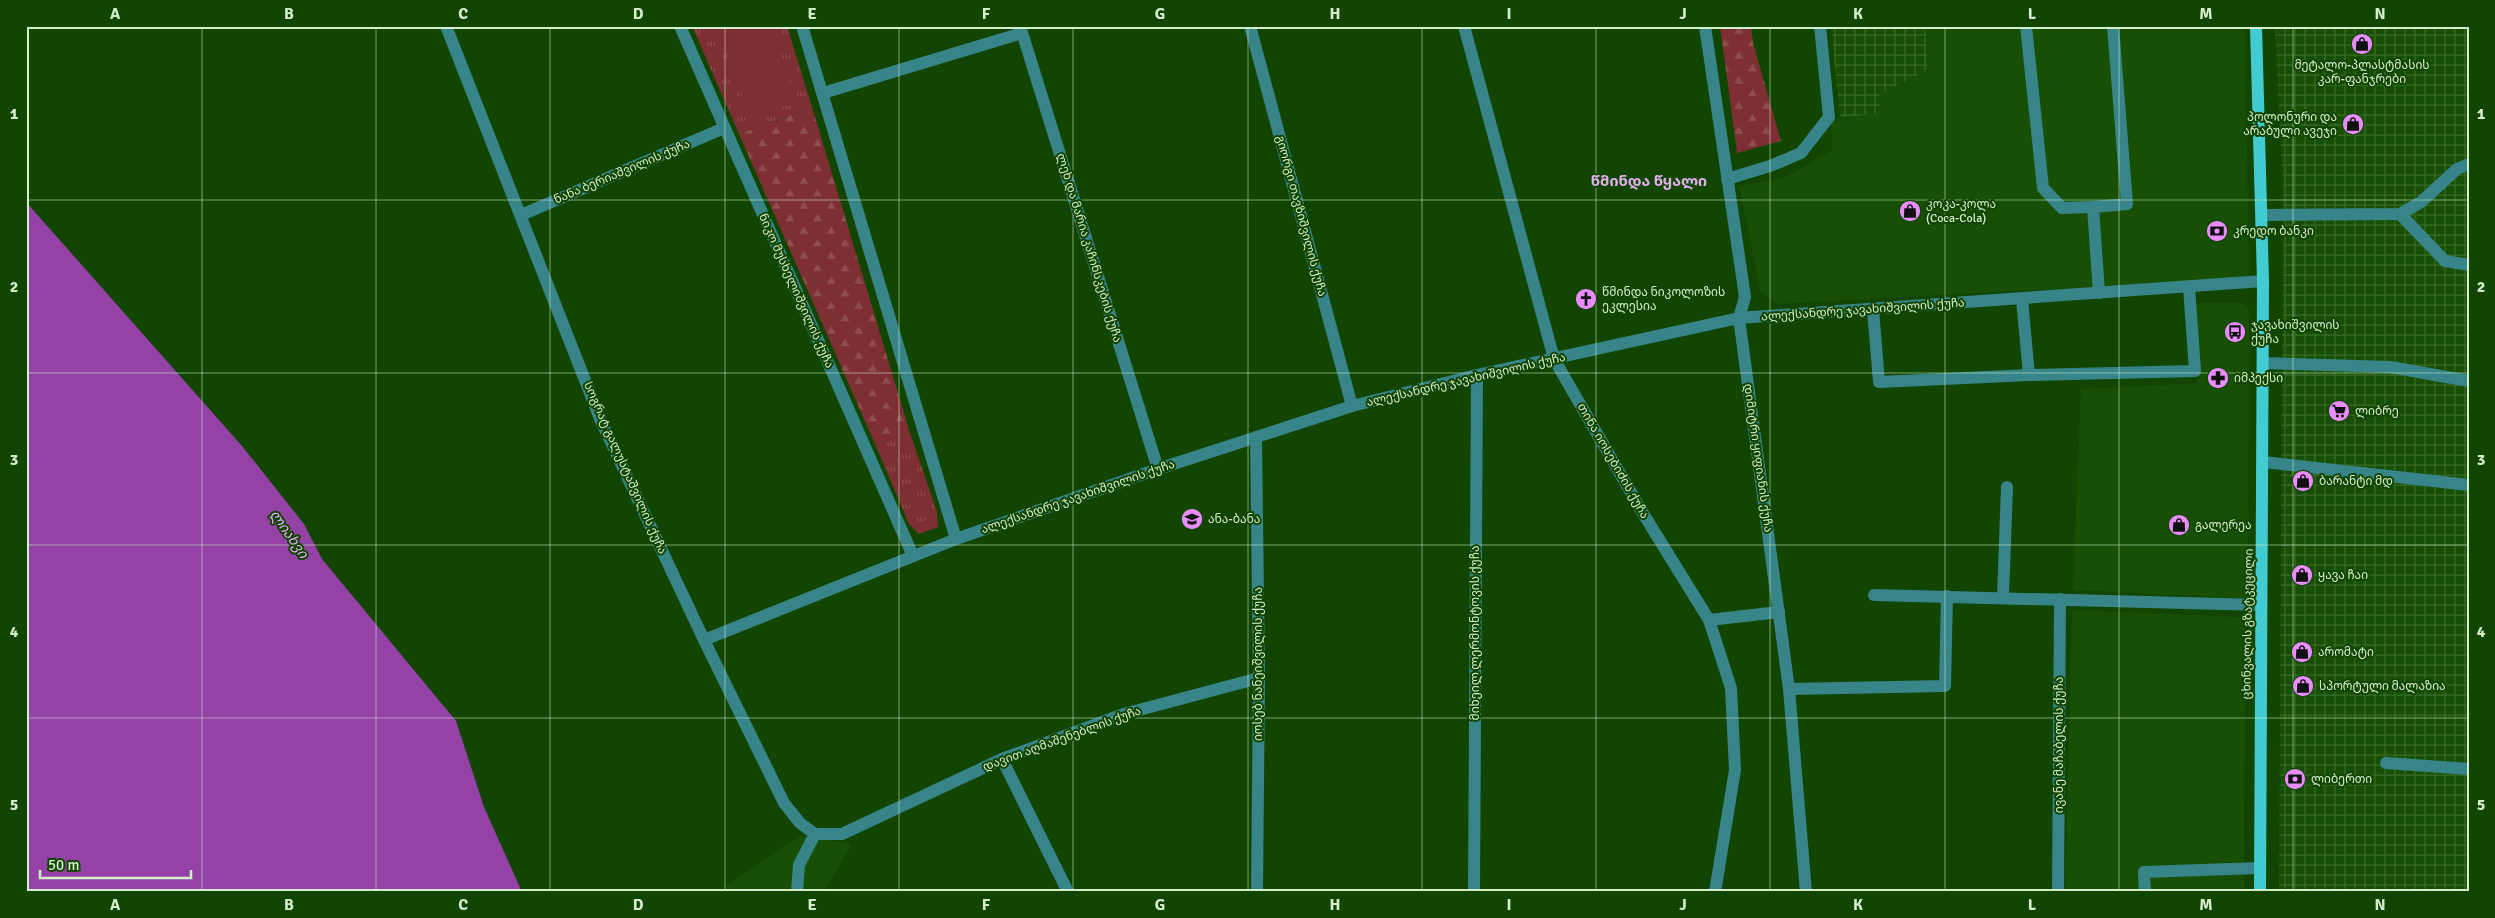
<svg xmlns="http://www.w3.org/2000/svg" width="2495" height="918" viewBox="0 0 2495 918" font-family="Signika,'Noto Sans Georgian',sans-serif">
<defs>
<pattern id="industrial-grid" width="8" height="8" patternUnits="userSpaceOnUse" patternTransform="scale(1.25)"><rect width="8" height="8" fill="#175005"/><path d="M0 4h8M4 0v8" fill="none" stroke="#386a28"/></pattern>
<pattern id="grass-tufts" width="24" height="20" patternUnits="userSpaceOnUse" patternTransform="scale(1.25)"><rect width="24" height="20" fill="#7e2f34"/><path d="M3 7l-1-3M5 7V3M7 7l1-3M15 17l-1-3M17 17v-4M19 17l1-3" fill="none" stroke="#8f4d50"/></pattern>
<pattern id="forest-firs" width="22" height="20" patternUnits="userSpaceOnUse" patternTransform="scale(1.25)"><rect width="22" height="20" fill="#7e2f34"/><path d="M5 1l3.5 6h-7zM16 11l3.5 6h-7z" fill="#8f4d50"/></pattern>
</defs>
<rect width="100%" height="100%" fill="#124502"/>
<g fill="#175005">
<path d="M1925,26h320l4,252 -473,26 -16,-14 -21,-104 47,-9 46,-27 -1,-31 49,-6 -1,-19 49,-24z"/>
<path d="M2195,303h47l7,6 -1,289 -175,-8 8,-201 116,-6z"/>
<path d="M2072,610l167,7 6,8 -1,267h-179z"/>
<path d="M799,836l53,8 -29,48h-105z"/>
</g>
<g fill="url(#industrial-grid)">
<path d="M1831,26h94l3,44 -49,24 1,19 -40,5z"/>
<path d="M2275,26h194v866h-190l4,-702z"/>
</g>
<g fill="url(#grass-tufts)">
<path d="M692,26h95l25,81 -73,27z"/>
<path d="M910,433l27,79 1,15 -19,7 -10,-10 -34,-80z"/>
</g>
<g fill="url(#forest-firs)">
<path d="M1720,26h31l2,17 28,98 -44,12z"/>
<path d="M812,107l98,326 -35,11 -136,-310z"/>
</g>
<path fill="#7e2f34" d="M729,26h40l28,76 -46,17 -33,-89z"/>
<path fill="#9442a6" d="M26,202l216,244 62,78 18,35 134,162 28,86 38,85h-496z"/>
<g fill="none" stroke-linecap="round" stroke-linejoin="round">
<g stroke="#378589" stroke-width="12">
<path d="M446,26l155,395 103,219 80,163 16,20 15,11"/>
<path d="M680,26l233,530"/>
<path d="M802,26l154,513"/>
<path d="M1020,26l138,443"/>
<path d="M1250,26l102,380"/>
<path d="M1464,26l90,333 90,156 65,105 22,68 4,82 -20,122"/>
<path d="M1705,26l40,271 -6,21 50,371 17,203"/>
<path d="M2026,26l17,162 19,20 31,-1"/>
<path d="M823,93l199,-60"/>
<path d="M1727,179l43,-13 31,-13 28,-36 -9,-91"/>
<path d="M2400,214l45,47 24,4"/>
<path d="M521,215l203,-87"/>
<path d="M2263,215l137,-1 21,-12 36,-33 12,-5"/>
<path d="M2099,293l-6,-86 34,-3 -14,-178"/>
<path d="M2022,299l7,76 166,-4 -6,-84"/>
<path d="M1873,310l6,72 150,-7"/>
<path d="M2263,363l127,4 79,14"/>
<path d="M1256,437l3,241 -2,214"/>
<path d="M2264,462l205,23"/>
<path d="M1874,595l387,10"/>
<path d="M2003,597l4,-110"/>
<path d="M1709,620l70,-8"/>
<path d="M704,640l252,-101 202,-70 194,-63 125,-31 262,-57 524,-37"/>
<path d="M1789,689l156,-3 2,-90"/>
<path d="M1002,759l66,133"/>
<path d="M2386,763l83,6"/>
<path d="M815,834h27l160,-75 122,-45 135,-36"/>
<path d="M797,892l2,-27 16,-31"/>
<path d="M1474,892l3,-517"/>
<path d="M2058,892l2,-293"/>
<path d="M2145,892l-1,-20 116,-4"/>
</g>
<path stroke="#42ccd2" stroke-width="12" d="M2256,26l7,255 -3,611"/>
</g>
<path fill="none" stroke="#d2eecc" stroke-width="1" stroke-opacity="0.55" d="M202,26v866M376,26v866M550,26v866M725,26v866M899,26v866M1073,26v866M1248,26v866M1422,26v866M1596,26v866M1770,26v866M1945,26v866M2119,26v866M2293,26v866M26,200h2443M26,373h2443M26,545h2443M26,718h2443"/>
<defs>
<g id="shop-disc" transform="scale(1.125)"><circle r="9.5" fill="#e98dfe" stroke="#124502"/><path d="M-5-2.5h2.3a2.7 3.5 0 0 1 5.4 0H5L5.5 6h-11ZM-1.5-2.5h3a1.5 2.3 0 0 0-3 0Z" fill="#111"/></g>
<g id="bank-disc" transform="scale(1.125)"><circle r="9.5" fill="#e98dfe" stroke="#124502"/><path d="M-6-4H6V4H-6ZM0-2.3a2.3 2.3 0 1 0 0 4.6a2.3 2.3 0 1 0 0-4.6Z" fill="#111"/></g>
<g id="church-disc" transform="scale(1.125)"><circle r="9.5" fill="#e98dfe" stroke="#124502"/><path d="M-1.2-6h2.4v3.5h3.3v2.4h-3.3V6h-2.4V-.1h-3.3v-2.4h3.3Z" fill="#111"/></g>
<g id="bus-disc" transform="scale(1.125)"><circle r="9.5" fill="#e98dfe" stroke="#124502"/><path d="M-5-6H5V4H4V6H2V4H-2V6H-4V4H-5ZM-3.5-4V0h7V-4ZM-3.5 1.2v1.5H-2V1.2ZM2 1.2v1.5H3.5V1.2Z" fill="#111"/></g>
<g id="pharmacy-disc" transform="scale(1.125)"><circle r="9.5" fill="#e98dfe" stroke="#124502"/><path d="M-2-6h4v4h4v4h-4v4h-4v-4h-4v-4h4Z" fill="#111"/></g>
<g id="supermarket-disc" transform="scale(1.125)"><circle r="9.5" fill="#e98dfe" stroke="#124502"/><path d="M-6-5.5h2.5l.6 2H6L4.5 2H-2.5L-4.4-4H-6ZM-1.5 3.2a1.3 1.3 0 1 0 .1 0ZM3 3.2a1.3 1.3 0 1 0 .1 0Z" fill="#111"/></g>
<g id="school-disc" transform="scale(1.125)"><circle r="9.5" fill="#e98dfe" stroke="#124502"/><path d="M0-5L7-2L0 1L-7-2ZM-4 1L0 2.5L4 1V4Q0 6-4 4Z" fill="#111"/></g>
</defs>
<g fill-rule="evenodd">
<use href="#shop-disc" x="2362" y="44"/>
<use href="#shop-disc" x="2353" y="124"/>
<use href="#shop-disc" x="1910" y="211"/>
<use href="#bank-disc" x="2217" y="231"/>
<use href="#church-disc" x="1586" y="299"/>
<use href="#bus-disc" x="2235" y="332"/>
<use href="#pharmacy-disc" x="2218" y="378"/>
<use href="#supermarket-disc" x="2339" y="411"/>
<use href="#shop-disc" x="2303" y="481"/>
<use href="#school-disc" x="1192" y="519"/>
<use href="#shop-disc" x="2179" y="525"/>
<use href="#shop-disc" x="2302" y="575"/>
<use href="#shop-disc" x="2302" y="652"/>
<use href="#shop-disc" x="2303" y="686"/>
<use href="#bank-disc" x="2295" y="779"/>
</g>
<g text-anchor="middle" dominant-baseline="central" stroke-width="4" stroke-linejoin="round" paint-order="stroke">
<g font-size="12" fill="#d2eecc" stroke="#124502" text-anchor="start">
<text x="2362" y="65" text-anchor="middle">მეტალო-პლასტმასის<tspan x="2362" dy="14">კარ-ფანჯრები</tspan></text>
<text x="2337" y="117" text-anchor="end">პოლონური და<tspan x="2337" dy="14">არაბული ავეჯი</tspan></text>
<text x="1926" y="204">კოკა-კოლა<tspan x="1926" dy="14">(Coca-Cola)</tspan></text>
<text x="2233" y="231">კრედო ბანკი</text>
<text x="1602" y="292">წმინდა ნიკოლოზის<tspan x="1602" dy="14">ეკლესია</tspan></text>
<text x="2251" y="325">ჯავახიშვილის<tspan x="2251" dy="14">ქუჩა</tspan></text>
<text x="2234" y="378">იმპექსი</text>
<text x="2355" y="411">ლიბრე</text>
<text x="2319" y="481">ბარანტი მდ</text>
<text x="1208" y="519">ანა-ბანა</text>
<text x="2195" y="525">გალერეა</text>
<text x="2318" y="575">ყავა ჩაი</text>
<text x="2318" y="652">არომატი</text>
<text x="2319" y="686">სპორტული მალაზია</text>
<text x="2311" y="779">ლიბერთი</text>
</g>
<g font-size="12" fill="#d2eecc" stroke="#124502">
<text transform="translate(622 172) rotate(-23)">ნანა ბერიაშვილის ქუჩა</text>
<text transform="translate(1301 216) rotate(75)">გიორგი თავზიშვილის ქუჩა</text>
<text transform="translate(1089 248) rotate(73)">ლეხ და მარია კაჩინსკების ქუჩა</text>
<text transform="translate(796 291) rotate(66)">ნიკო მუსხელიშვილის ქუჩა</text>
<text transform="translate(1863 310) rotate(-4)">ალექსანდრე ჯავახიშვილის ქუჩა</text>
<text transform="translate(1466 380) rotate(-13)">ალექსანდრე ჯავახიშვილის ქუჩა</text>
<text transform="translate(1758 458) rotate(82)">დიმიტრი ყიფიანის ქუჩა</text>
<text transform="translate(1613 461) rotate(60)">თინა იოსებიძის ქუჩა</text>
<text transform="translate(625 468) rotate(66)">სოგრატ გალუსტაშვილის ქუჩა</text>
<text transform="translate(1078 497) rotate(-19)">ალექსანდრე ჯავახიშვილის ქუჩა</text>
<text transform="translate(2248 624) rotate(-89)">ცხინვალის გზატკეცილი</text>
<text transform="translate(1475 633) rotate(-90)">მიხეილ ლერმონტოვის ქუჩა</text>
<text transform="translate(1258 664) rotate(-90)">იოსებ ნანეიშვილის ქუჩა</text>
<text transform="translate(1062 739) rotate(-20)">დავით აღმაშენებლის ქუჩა</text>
<text transform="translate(2059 745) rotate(-90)">ივანე მაჩაბელის ქუჩა</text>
</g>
<g font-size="14" font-style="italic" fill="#ebaff9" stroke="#124502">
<text transform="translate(289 534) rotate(55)">ლიახვი</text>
</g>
<g font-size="15" font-weight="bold" fill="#e0afec" stroke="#124502">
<text x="1649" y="181">წმინდა წყალი</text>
</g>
</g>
<rect width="2495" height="918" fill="none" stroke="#124502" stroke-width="55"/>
<path d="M40 870v8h151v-8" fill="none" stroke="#d2eecc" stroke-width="2.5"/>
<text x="48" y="870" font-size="15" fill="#d2eecc" stroke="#124502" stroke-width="4" paint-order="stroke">50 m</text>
<rect x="28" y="28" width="2440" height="862" fill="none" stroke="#d2eecc" stroke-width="2"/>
<g font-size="16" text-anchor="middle" font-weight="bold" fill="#d2eecc">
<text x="115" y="19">A</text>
<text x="289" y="19">B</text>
<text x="463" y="19">C</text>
<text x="638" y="19">D</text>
<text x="812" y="19">E</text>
<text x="986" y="19">F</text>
<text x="1160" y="19">G</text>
<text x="1335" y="19">H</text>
<text x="1509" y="19">I</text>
<text x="1683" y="19">J</text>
<text x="1858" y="19">K</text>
<text x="2032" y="19">L</text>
<text x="2206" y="19">M</text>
<text x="2380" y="19">N</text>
<text x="14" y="119">1</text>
<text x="2481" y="119">1</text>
<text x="14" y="292">2</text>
<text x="2481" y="292">2</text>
<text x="14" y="465">3</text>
<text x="2481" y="465">3</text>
<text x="14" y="637">4</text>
<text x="2481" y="637">4</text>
<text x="14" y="810">5</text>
<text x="2481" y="810">5</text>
<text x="115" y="910">A</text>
<text x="289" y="910">B</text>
<text x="463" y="910">C</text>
<text x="638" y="910">D</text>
<text x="812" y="910">E</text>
<text x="986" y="910">F</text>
<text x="1160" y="910">G</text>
<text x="1335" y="910">H</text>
<text x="1509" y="910">I</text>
<text x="1683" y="910">J</text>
<text x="1858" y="910">K</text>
<text x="2032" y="910">L</text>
<text x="2206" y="910">M</text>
<text x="2380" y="910">N</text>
</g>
</svg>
